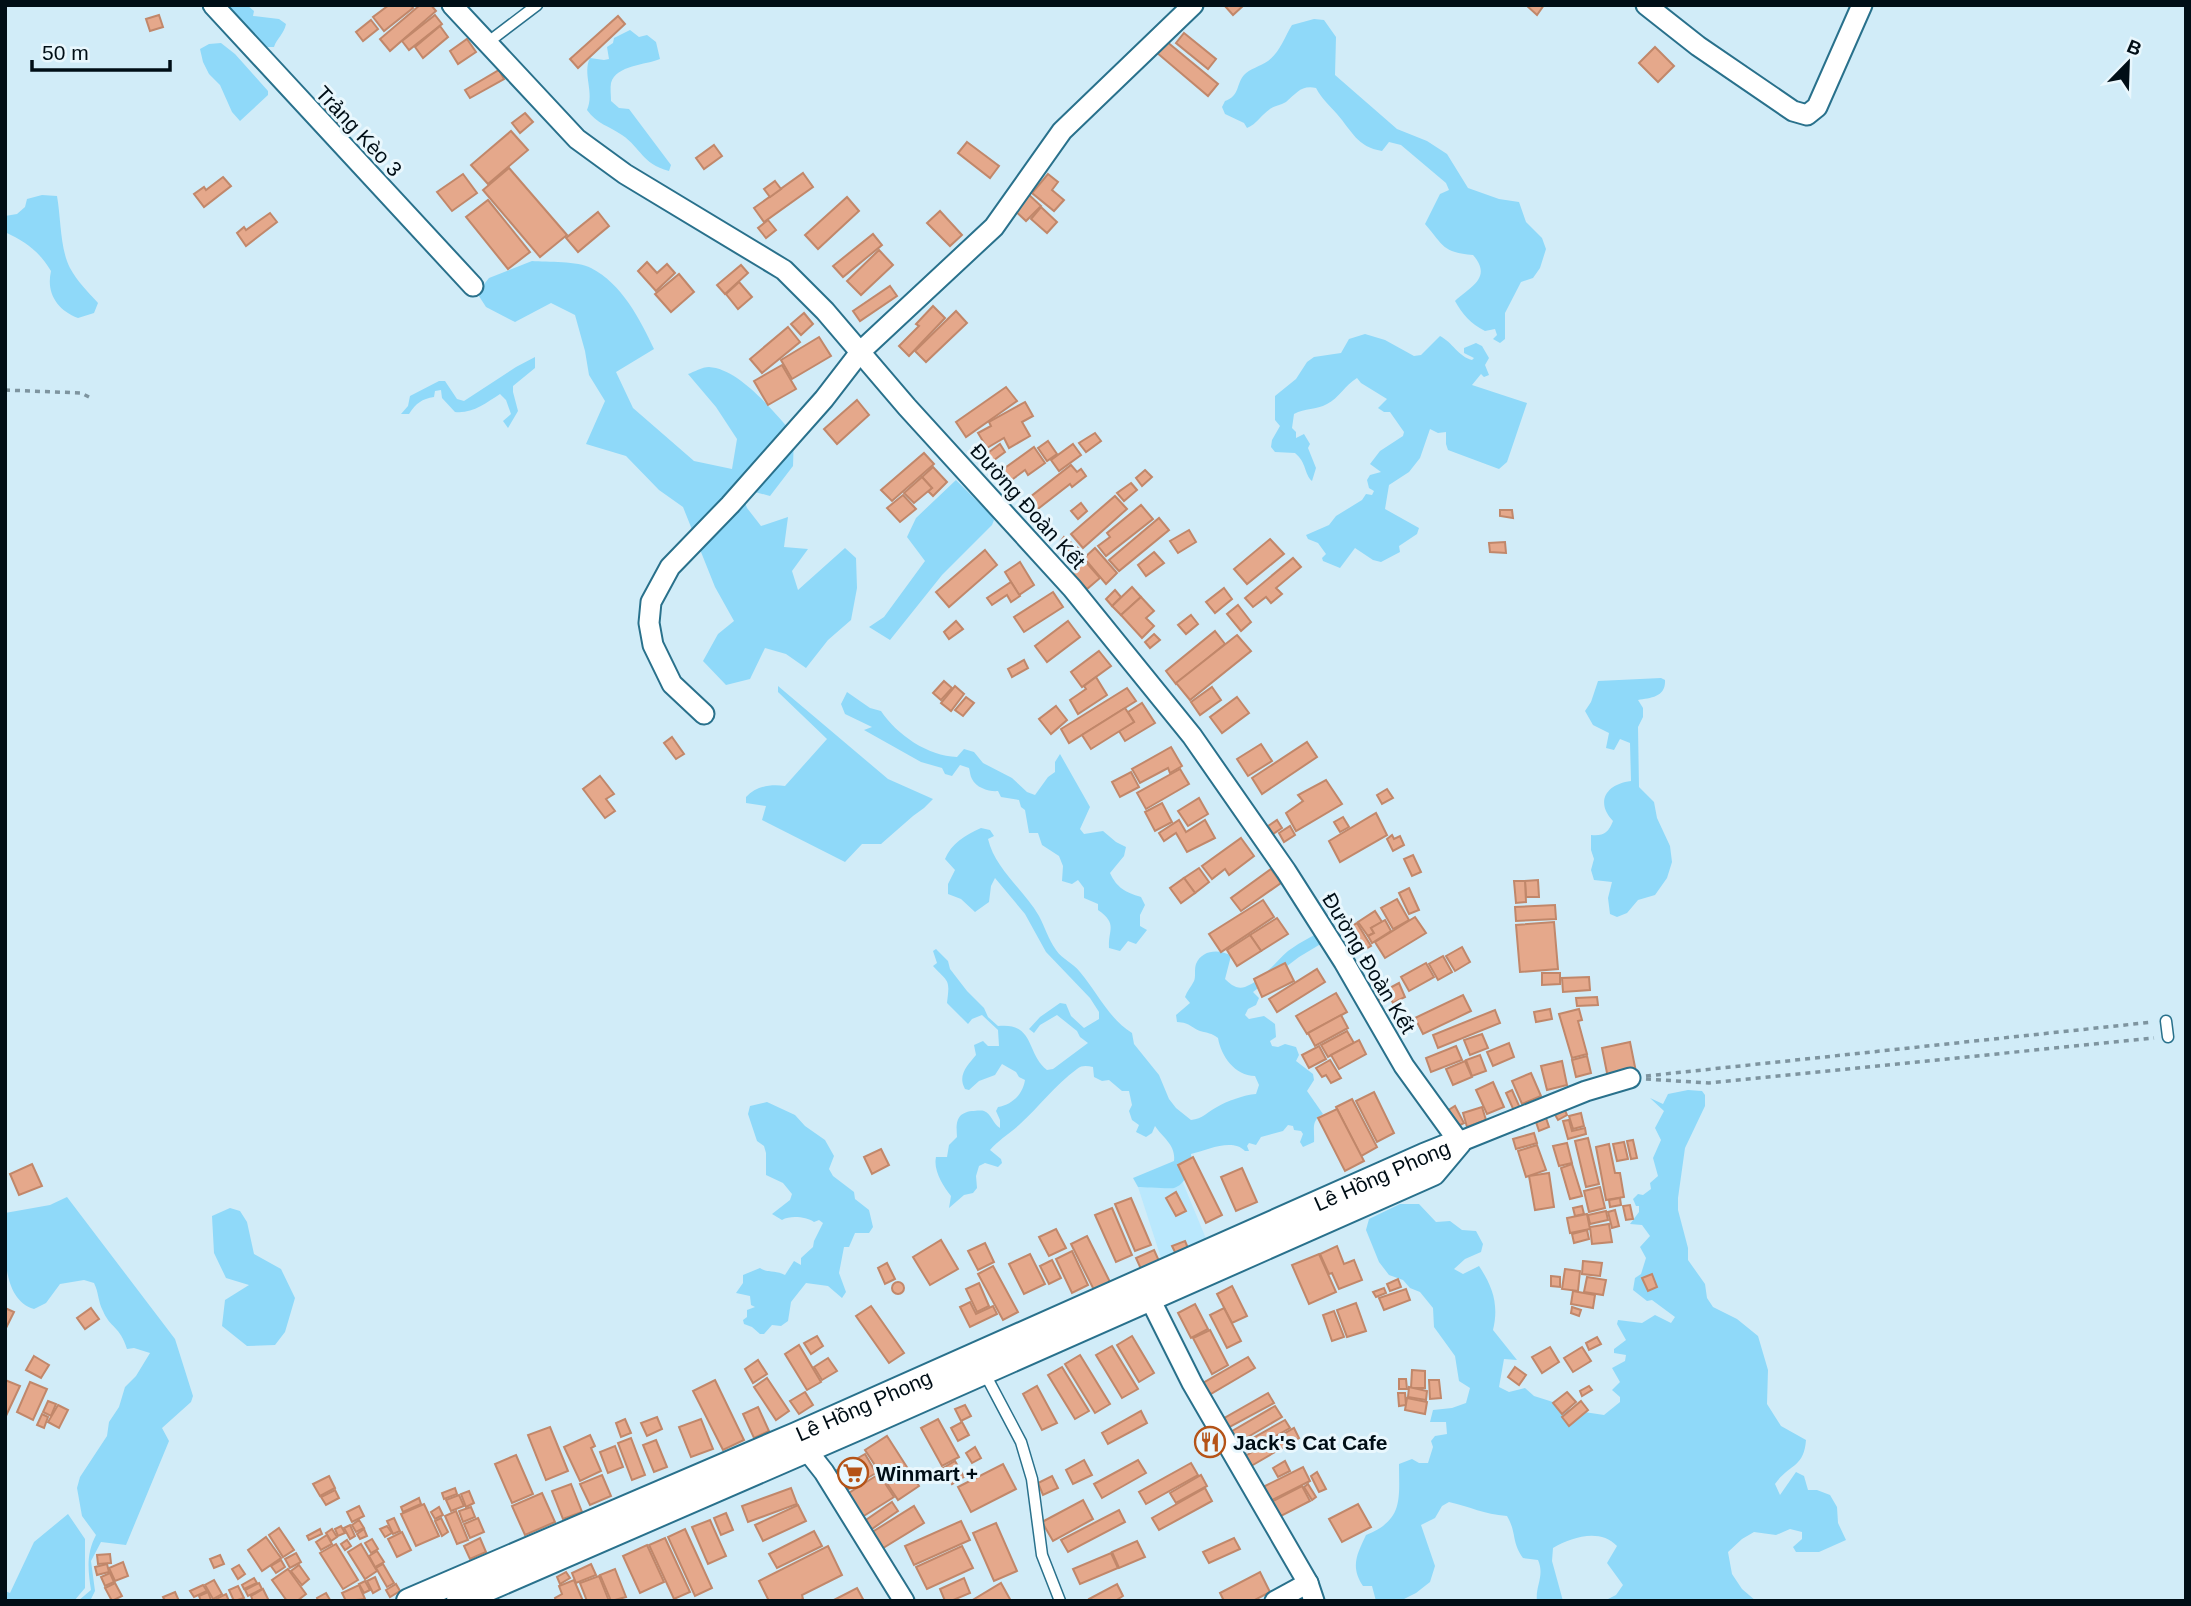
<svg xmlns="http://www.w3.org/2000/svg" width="2191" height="1606" viewBox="0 0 2191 1606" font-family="Helvetica,sans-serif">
<rect width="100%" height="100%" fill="#d1ecf8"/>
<path fill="#bae8fd" d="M1174,1161l33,80 -45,20 -24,-74z"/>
<g fill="#8fd9f9">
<path d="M203,5h44l7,6 -1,5 26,3 7,5c-2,10 -9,14 -12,23h-12z"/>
<path d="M1314,19l10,1 12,17 -1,38 62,54 30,12 20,13 21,34 31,11 20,3 7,20 16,16 4,11 -6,19 -7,10 -12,4 -16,31v26l-5,4 -7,-4 4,-4 -2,-6 -10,2c-15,-8 -22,-16 -30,-30 15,-14 38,-23 18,-46 -31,-3 -29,-9 -48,-31l15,-30 9,-4 -3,-7 -45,-38 -12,-3 -7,9c-25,-4 -30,-20 -45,-37 -8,-9 -15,-15 -21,-26 -15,-3 -19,5 -30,14 -5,3 -12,4 -16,7 -9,6 -13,15 -23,19l-3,-5 -19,-9 -3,-7 3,-6c15,-5 11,-17 19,-26 5,-6 17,-9 24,-14 12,-9 16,-23 24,-36z"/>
<path d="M630,30l9,7 8,-2 9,7 4,17c-14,6 -44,6 -49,24 -1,5 0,12 0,18l8,7 10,1 42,56 -2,6c-28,-8 -27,-22 -47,-36 -13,-9 -25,-11 -35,-25 8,-17 -5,-37 3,-52l14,2 5,-1 -2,-12 6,-4 1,-5z"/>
<path d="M221,43l14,11 33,37v4l-28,26 -8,-9 -12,-27 -11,-11 -6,-12 -3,-13 9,-5z"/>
<path d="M42,195l15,1c4,22 3,53 13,72 7,13 18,24 28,35l-4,10 -16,5c-21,-8 -32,-25 -27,-47 -12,-20 -25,-29 -46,-39v-16l12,-2 8,-7 2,-8z"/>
<path d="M532,261c15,1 46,0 59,7 31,16 49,51 63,81l-38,23 17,36 61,53 38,8 5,-30 -21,-32 -28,-33c6,-2 14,-7 21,-7 31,2 65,45 85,68l-1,31 -23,30 -30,-8 7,20 14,18 27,-9 -4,30 24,2 -16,22 6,19 47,-42 11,10 1,30 -6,32 -23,20 -22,28 -20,-14 -21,-6 -15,31 -24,6 -23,-24 15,-27 16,-13 -19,-34 -32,-80 -24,-17 -33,-34 -40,-12 19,-43 -16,-26 -4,-24 -10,-36 -24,-12 -36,19 -29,-15 -9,-14 12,-15z"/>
<path d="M1365,334l20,6 29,16 7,-1 19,-19c12,6 19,21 32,24l2,-2 -10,-5v-5l12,-5 6,3 7,12 -4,7 4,10 -5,2 -3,-3 -9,11 55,18 -20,59 -8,7 -51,-19 -2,-6v-12l-8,1 -8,-4 -10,29 -11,14 -20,13 -4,24 34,19 -2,6 -18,12 1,6 -19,10 -8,-2 -18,-12 -15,20 -17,-7 -1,-3 4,-4 -8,-11 -10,-4 -2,-4 23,-10 7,-9 26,-16 4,-6 6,1 2,-4 -5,-3 -2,-8 3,-5 11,-3 -11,-8 10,-13 23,-15 1,-4 -14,-20h-6l-6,-4 9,-9 -26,-16 -4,-5c-12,7 -18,20 -30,26 -11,6 -22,4 -33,10l-2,14 4,4v6l8,-4 6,10 -2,4 8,20 -4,13c-8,-7 -5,-18 -17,-28l-20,-1 -4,-5 1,-7 8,-14 -5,-6v-24l21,-17 11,-17 7,-5 27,-4 8,-14z"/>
<path d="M535,357v11l-22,18v6l5,19 -10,17 -5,-7 8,-7 -5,-14 -6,-6c-14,9 -28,20 -45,18l-13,-14 -1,-8 -6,1 -1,6c-12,2 -18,6 -25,17h-8l7,-8 2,-10 29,-15h6l12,18 7,2 52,-34z"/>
<path d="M956,480l35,35 3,5 -2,5 -50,50 -52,65 -21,-13 15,-10 41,-56 -18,-24 9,-19z"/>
<path d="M1661,678l4,2c1,17 -14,18 -27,20l5,8v9l-5,10 1,60 15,15 3,16 13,28 2,16 -5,16 -12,17 -17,5 -11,13 -10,4 -7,-3 -2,-16 4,-16 -18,-2 -3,-10 3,-11 -3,-9v-15c13,1 17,-2 22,-14 -18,-19 -7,-37 18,-40l-1,-38 -10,-4 -6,11 -8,-2 3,-15 -16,-8 -8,-14 6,-9 7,-21z"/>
<path d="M778,686l110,93 45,20 -9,9 -11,8 -32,28h-19l-17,18 -83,-42 4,-14 -20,-3v-6c10,-11 25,-13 39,-11l42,-47 -49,-47z"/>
<path d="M847,692l23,16 11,3c16,24 47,45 76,46l7,-8 10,3 9,11 29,15 15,14 8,3 13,-18 7,-5v-10l5,-8 30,53 -10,22 4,5 19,-3 13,11 10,5 -2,9 -14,17c7,15 15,19 31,24l4,8 -5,10v11l7,4 -11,14 -8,-3 -8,10 -11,-3c-1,-19 9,-24 -11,-38v-6l-14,-6v-10l-6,-8 -6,4 -10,-3 1,-15 -4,-10 -17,-11 -4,-12h-9l-4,-23 -4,-3 -2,-7 -18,-3 -3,-6c-8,1 -22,-3 -26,-12 -2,-3 -2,-8 -3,-11l-9,-3 -8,11 -7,-2 -3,-6 -21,-6 -57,-32 8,-3 -27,-13 -4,-10z"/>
<path d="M981,828l9,2 4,6 -6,3c7,30 36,51 51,77 6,11 9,23 17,34 6,9 17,13 24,22 17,20 29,47 52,61l2,11 25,31 10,24 7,9 15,12c12,-1 16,-8 26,-13 10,-6 27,-12 39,-13l3,-9 -4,-9c-20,0 -34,-20 -37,-38 -7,-5 -10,-5 -18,-7 -10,-4 -9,-8 -23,-9l-1,-7 14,-12 -5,-6c2,-6 6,-10 9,-16 2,-5 0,-11 2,-17 6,-15 25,-15 35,-8l-6,23c5,5 12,11 20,8 17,-6 30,-25 43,-36 14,-10 29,-18 45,-25l6,7 -40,24 -46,35 6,6 -3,7 -8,4 -3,6 4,4 15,-3 11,8 1,13 -6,4 2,5 6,1 7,-3 11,3 3,8 -3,6 17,13 1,6 -7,11 16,23c-13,7 -8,16 -9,28l-11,5 -3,-5 3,-8 -2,-3 -7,-1 -1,-4 -5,-1 -5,6 -22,6 -5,8 -7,-2 -2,3 2,5h-4c-13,-13 -37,-1 -54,3 2,11 -5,31 -17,34 -6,1 -29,-1 -36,-1l-5,-9 41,-17c2,-16 -11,-23 -19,-35l-3,7 -6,4 -10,-5 3,-7 -7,-5 -3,-9 3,-6 -3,-14h-7l-13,-11 -7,1 -8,-4 -1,-10c-6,-1 -11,-2 -16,2 -22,16 -38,38 -58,56 -9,8 -23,17 -29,25l11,9 1,4 -4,4 -13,-4 -6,3 -3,10 1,12 -4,5 -9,2 -15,13 2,-12c-8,-10 -18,-26 -15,-39h11l2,-12 8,-8c-1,-14 -1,-24 15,-26 3,0 9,-1 12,0 7,2 9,13 16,17v-8l-4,-9 2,-4c14,-2 25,-13 27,-27l-6,-3 -3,-5 -14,-8 -7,11 -16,6 -10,9 -4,-1c-8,-14 3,-24 11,-34l-2,-10 9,-4 5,5h11l-1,-16 -16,-15 -10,4 -4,5 -21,-21c3,-24 2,-20 -14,-37l4,-3 -4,-12 3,-2 12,12 2,8 17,22 17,17 4,9 10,9c37,-4 28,28 49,44l6,-1 35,-26 -8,-6 -3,-6 -20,-16 -17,10 -6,8 -5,-4 11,-12 20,-14 6,1 5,12 13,12 15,-9v-7l-9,-14 -44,-46 -21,-38 -30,-36 -4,8 -2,16 -14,10 -14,-13 -13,-5v-10l7,-14 -10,-11c6,-15 20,-24 36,-31z"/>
<path d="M1688,1090l14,1 3,4v11l-20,42 -7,50v12l10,38v12l17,24 2,14 6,9 24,12 21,17 10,34 -1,34 14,22 25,14c-2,28 -17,24 -31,44l5,11 16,-23 8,4 4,14h9l13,5 7,12 1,16 8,17 -27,12h-23l-3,-5 9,-8v-7l-12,-3 -14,6 -22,-3 -12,7 -14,13 4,22 10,15 14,12h-152l12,-6 7,-10 -16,-22 10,-17c-17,-18 -45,-9 -64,2l-1,13 11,40h-26c-2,-15 8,-25 1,-41l-15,-2c-12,-17 -6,-25 -16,-42 -24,-2 -36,-9 -58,-14l-7,4 -7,12 -14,7 14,41 -5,16 -14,11 -16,8h-24l-4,-15h-9c-13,-19 -6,-32 3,-51 38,-15 33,-36 33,-71l13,-5 7,4h9l5,-16 -2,-6 4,-5 12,-2 -1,-12h-16l3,-12 19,-2 14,-5 4,-15 -11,-7 -4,-25 -21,-29 -1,-19 -13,-16 -10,-4 -7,-8 -14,-5 -10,-13 -13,-32 3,-11 31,-15h19l17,18 14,-1 12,9 14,1 7,13 -2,8 -16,7 -11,10 9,5 16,-8c14,21 20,39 14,64l24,30 -13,-1 -5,28 10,5 16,-4 9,8 19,6 5,6 46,7 16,-13v-5l-8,-7 8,-8 -8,-14 13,-7 1,-6 -12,-2v-4l12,-9 -9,-16 1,-4 24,3 13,-8 16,8 4,-6 -23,-17 -5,1 -14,-11 2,-12 6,-4 5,-16 -6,-11 10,-11 -8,-11 -12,-1 9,-12v-6h-3l-3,-7 5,-5 5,1 8,-6 -1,-6 8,-7 -5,-18 8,-18 -6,-12 9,-17 -14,-13 13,6 5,-10z"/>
<path d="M767,1102l28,13 10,11 20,14 9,16 -5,13 4,7 21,16 1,7 14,11 4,17 -4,6h-14l-6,14h-5l-5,26 7,19 -4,6 -14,-12 -22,-3 -15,19 -3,19 -7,5 -9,-1 -8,9h-4l-8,-7 -8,-3 -1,-4 4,-3v-7l8,-3 -4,-2 -1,-9 -14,-3 7,-10v-8l17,-7c7,5 16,2 25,7l9,-14 7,4v-7l12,-11 1,-6 9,-18 -4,-3 -5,2c-8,-5 -23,-7 -32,-2l-10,-6 18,-14 2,-6 -9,-11 -17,-8v-22l-2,-7 -7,-5 -9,-27 2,-8z"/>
<path d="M67,1197l108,142 18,57 -2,6 -29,26 7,13 -43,104 -25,-3 -10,19 4,30 -5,10h-12l13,-11c-3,-20 -5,-36 5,-55l-14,-19 -5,-28 3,-11 27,-41 2,-14 10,-15 6,-20 11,-11 14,-23 -16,-5 -7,1c-7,-23 -17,-21 -24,-38 -5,-9 -4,-18 -9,-28l-10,-3 -24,4 -14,19 -12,6c-34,-10 -29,-64 -29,-96l45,-8z"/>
<path d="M230,1208l10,3 7,11 7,32 27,15 14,29 -10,34 -10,13 -28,1 -25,-20 3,-26 24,-15 -23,-7 -12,-25 -2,-37z"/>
<path d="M68,1514l17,25v49l-11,13h-69v-10l5,2 24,-51z"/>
</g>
<g fill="#e5a88b" stroke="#c1876a" stroke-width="2">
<path d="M389,5h22l2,3 -29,23 -11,-14z"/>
<path d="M420,5h11l5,6 -46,40 -10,-12z"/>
<path d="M1224,5h20l-11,10z"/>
<path d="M1526,5h18l-7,10z"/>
<path d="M159,15l4,12 -13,4 -4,-12z"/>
<path d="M435,15l7,9 -33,26 -7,-9z"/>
<path d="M618,16l7,8 -47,44 -8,-9z"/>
<path d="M371,20l7,9 -15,12 -7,-9z"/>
<path d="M440,26l8,11 -25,21 -8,-11z"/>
<path d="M1184,33l32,26 -8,10 -32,-26z"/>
<path d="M467,39l9,13 -18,12 -8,-13z"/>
<path d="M1166,41l52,43 -10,12 -52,-44z"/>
<path d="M1655,47l19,19 -16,16 -19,-19z"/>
<path d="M499,70l5,9 -34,19 -5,-8z"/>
<path d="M332,102l12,14 -11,9 -11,-14z"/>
<path d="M525,113l8,9 -13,11 -8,-10z"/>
<path d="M511,131l17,19 -40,34 -17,-19z"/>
<path d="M967,142l32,24 -9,12 -32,-25z"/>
<path d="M714,145l8,11 -18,13 -8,-11z"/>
<path d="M509,168l58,67 -27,22 -57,-67z"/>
<path d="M803,173l10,14 -49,35 -10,-14z"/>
<path d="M463,174l14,19 -25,18 -15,-19z"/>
<path d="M1048,174l10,8 -6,8 12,10 -10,11 -22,-18z"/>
<path d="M223,177l8,9 -27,21 -10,-13 10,-7 2,3z"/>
<path d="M775,181l6,8 -11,8 -6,-8z"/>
<path d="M1027,193l14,13 -15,15 -14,-13z"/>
<path d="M847,197l12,14 -41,38 -13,-14z"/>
<path d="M488,200l42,52 -22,17 -42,-52z"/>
<path d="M1041,207l16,15 -10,11 -16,-14z"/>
<path d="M940,211l22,24 -12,11 -23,-23z"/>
<path d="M598,212l11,14 -31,26 -12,-14z"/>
<path d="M270,213l7,9 -31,24 -9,-13 7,-6 2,3z"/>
<path d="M768,220l8,10 -10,8 -8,-10z"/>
<path d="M873,234l9,11 -39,32 -10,-11z"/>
<path d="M879,250l14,15 -32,30 -14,-14z"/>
<path d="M647,262l10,11 10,-9 8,9 -19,18 -18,-20z"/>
<path d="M741,265l7,8 -23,21 -8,-9z"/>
<path d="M679,274l15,18 -23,20 -16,-18z"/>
<path d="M739,282l13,15 -14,12 -12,-15z"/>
<path d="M890,286l7,10 -37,25 -7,-10z"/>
<path d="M933,306l12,12 -36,38 -10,-10 20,-20 -3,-2z"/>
<path d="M956,311l11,12 -41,39 -11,-11z"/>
<path d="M804,313l9,11 -12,11 -10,-11z"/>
<path d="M788,327l12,15 -38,31 -12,-14z"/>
<path d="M819,337l12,19 -39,23 -11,-19z"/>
<path d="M782,365l14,24 -28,16 -14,-24z"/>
<path d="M1006,387l11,14 -51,36 -10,-15z"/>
<path d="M857,400l12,15 -32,29 -13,-15z"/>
<path d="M1025,402l8,14 -11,6 8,14 -21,12 -5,-10 -17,10 -9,-15 13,-7 -2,-4z"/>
<path d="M1095,433l6,8 -15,11 -7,-9z"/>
<path d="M1048,441l9,13 -10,7 -9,-13z"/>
<path d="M1000,444l5,8 -15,11 -5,-8z"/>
<path d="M1073,444l8,11 -22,16 -8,-11z"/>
<path d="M1034,447l11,16 -17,12 -3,-5 -19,14 -8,-11z"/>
<path d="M924,453l10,11 -42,37 -11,-11z"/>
<path d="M1071,465l6,7 4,-3 5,7 -14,11 -2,-3 -36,28 -9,-11z"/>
<path d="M933,467l14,15 -14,14 -5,-5 4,-3 -10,-11z"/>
<path d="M1145,470l7,7 -10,9 -6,-8z"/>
<path d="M922,477l10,11 -18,15 -10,-10z"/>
<path d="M1131,483l6,7 -13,11 -7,-8z"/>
<path d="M903,495l13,14 -16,13 -13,-14z"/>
<path d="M1115,496l12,13 -44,39 -12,-14z"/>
<path d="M1081,503l6,8 -9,8 -7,-8z"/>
<path d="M1141,505l12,14 -47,37 -8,-10 12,-9 -3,-4z"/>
<path d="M1500,510h12l1,8 -13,-2z"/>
<path d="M1159,518l10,12 -50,41 -10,-11z"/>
<path d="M1189,530l7,12 -18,11 -8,-12z"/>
<path d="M1064,537l14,11 -6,8 -15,-10z"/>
<path d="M1270,539l14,15 -37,30 -13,-15z"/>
<path d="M1505,542l1,11 -16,-1 -1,-9z"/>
<path d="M1095,548l22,25 -11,11 -22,-26z"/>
<path d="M985,550l12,15 -48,42 -13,-15z"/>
<path d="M1154,552l10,11 -18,13 -8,-11z"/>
<path d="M1293,558l8,9 -25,21 6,6 -11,9 -5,-6 -13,10 -8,-9z"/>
<path d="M1085,561l15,17 -13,11 -15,-16z"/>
<path d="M1020,562l14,23 -15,10 -14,-23z"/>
<path d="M1011,582l9,14 -9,6 -4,-7 -15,10 -5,-7z"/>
<path d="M1132,587l9,10 -20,18 -9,-9z"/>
<path d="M1224,588l8,11 -17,14 -9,-11z"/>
<path d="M1115,590l6,7 -9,9 -6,-7z"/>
<path d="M1053,592l10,15 -39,25 -10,-15z"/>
<path d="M1141,597l13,14 -8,7 8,8 -12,12 -21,-23z"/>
<path d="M1238,605l13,17 -10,9 -14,-17z"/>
<path d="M1191,615l7,9 -12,10 -8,-9z"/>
<path d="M956,621l7,8 -14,10 -5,-7z"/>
<path d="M1068,621l12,16 -33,25 -12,-16z"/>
<path d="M1215,631l10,13 -49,40 -10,-13z"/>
<path d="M1154,634l6,6 -10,8 -5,-6z"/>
<path d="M1237,635l14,16 -61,49 -14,-17z"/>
<path d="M1099,651l12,15 -29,21 -11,-15z"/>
<path d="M1024,660l4,8 -16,9 -4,-8z"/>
<path d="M1096,677l11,18 -29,19 -8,-14 16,-11 -2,-3z"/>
<path d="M944,681l8,7 -11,12 -8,-7z"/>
<path d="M955,686l9,8 -13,17 -10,-8z"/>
<path d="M1212,687l9,13 -21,15 -9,-13z"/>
<path d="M1127,688l9,13 -67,42 -8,-14z"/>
<path d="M966,697l8,6 -11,13 -8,-6z"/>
<path d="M1237,697l12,16 -27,20 -12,-16z"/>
<path d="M1142,703l13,20 -30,18 -6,-10 15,-9 -6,-10z"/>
<path d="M1056,706l11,14 -16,14 -12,-15z"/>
<path d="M1125,708l9,14 -43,27 -9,-14z"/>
<path d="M672,737l12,17 -8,5 -12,-16z"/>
<path d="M1307,742l10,15 -55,37 -10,-16z"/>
<path d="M1261,744l11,17 -24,15 -11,-17z"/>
<path d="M1171,747l11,19 -12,7 -2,-5 -28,15 -8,-14z"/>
<path d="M1180,769l9,15 -43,25 -9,-16z"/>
<path d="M1131,772l8,15 -19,10 -8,-15z"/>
<path d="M600,776l14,18 -8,5 9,12 -10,7 -22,-29z"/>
<path d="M1326,780l16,24 -46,27 -10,-18 17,-12 -5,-6z"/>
<path d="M1387,789l6,9 -11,6 -5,-9z"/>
<path d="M1199,798l9,16 -20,12 -10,-15z"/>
<path d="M1162,803l10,19 -17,9 -10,-19z"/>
<path d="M1376,813l11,22 -47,27 -11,-21z"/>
<path d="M1343,817l6,10 -9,5 -6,-10z"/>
<path d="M1179,820l7,12 19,-12 10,18 -28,14 -11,-19 -12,8 -5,-8z"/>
<path d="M1277,820l5,8 -9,6 -5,-8z"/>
<path d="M1290,826l5,9 -11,7 -5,-9z"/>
<path d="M1392,835l2,4 6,-3 4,9 -11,6 -6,-12z"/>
<path d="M1241,838l13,18 -25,19 -4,-6 -13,10 -10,-13z"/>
<path d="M1413,855l8,17 -9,4 -8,-17z"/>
<path d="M1199,868l10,14 -14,11 -11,-15z"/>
<path d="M1271,869l10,14 -40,28 -10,-13z"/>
<path d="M1184,878l11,15 -14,10 -11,-15z"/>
<path d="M1538,880l1,17h-13l-1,-16z"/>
<path d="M1514,881h11l1,21 -10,1z"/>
<path d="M1409,888l10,22 -10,4 -10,-21z"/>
<path d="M1397,899l12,21 -16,9 -12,-21z"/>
<path d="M1263,900l11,17 -53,35 -12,-18z"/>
<path d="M1555,905l1,14 -40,2 -1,-14z"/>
<path d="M1375,911l7,11 -11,6 3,5 -6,3 -10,-14z"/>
<path d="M1415,917l11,16 -41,25 -10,-16z"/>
<path d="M1277,918l11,16 -27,17 -11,-16z"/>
<path d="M1385,920l6,11 -19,12 -4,-7 6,-3 -3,-5z"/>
<path d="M1554,922l4,47 -38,3 -4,-47z"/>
<path d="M1357,923l14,23 -14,8 -13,-24z"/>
<path d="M1250,935l11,16 -24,15 -10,-16z"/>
<path d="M1462,947l8,15 -15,9 -9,-15z"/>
<path d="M1443,956l9,16 -14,8 -9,-16z"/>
<path d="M1285,963l9,18 -32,16 -8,-18z"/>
<path d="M1426,963l8,14 -25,14 -8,-14z"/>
<path d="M1317,969l8,13 -48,30 -8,-13z"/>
<path d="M1542,973h18v11l-18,1z"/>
<path d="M1589,977l1,13 -27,2 -1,-14z"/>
<path d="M1399,983l6,14 -12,6 -7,-13z"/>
<path d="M1384,991l5,10 -8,4 -5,-10z"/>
<path d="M1336,993l11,19 -40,22 -11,-18z"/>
<path d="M1463,995l8,16 -48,23 -8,-16z"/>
<path d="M1597,997l1,8 -21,1 -1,-8z"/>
<path d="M1550,1009l2,10 -16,3 -2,-10z"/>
<path d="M1579,1009l3,11 -4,1 9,33 -15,4 -13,-44z"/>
<path d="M1495,1010l5,13 -62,25 -5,-13z"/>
<path d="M1341,1015l7,13 -33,18 -7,-13z"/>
<path d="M1347,1031l7,12 -26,14 -7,-12z"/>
<path d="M1482,1034l6,14 -18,7 -6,-15z"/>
<path d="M1359,1040l7,14 -27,15 -8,-14z"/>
<path d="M1630,1042l6,30 -28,6 -6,-30z"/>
<path d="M1509,1043l5,14 -21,9 -6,-14z"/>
<path d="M1319,1046l7,13 -17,9 -7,-13z"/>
<path d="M1456,1046l6,14 -31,12 -5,-14z"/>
<path d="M1480,1055l6,16 -14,5 -6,-16z"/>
<path d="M1587,1056l4,17 -15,4 -4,-17z"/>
<path d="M1330,1060l11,18 -10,5 -5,-8 -4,2 -6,-9z"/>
<path d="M1465,1061l7,16 -19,8 -7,-16z"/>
<path d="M1562,1061l5,24 -20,5 -6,-24z"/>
<path d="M1531,1073l10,23 -19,8 -10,-23z"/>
<path d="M1493,1082l11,25 -17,7 -11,-24z"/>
<path d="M1512,1090l8,18 -6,3 -8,-18z"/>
<path d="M1374,1092l20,41 -17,9 -21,-41z"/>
<path d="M1352,1099l25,48 -16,9 -25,-49z"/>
<path d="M1455,1106l9,17 -13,7 -9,-16z"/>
<path d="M1482,1107l4,13 -19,7 -4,-14z"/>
<path d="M1564,1108l3,7 -9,5 -4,-7z"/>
<path d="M1337,1109l27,52 -19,10 -27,-53z"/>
<path d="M1581,1113l3,13 -11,3 -4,-13z"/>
<path d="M1546,1118l3,9 -10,4 -3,-9z"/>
<path d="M1569,1120l3,11 13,-3 1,6 -18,5 -5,-18z"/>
<path d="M1534,1133l3,10 -21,6 -3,-10z"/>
<path d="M1588,1138l11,46 -13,3 -11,-46z"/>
<path d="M1633,1140l4,18 -6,1 -4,-18z"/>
<path d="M1624,1142l4,17 -11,2 -4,-17z"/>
<path d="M1567,1143l5,20 -13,3 -6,-20z"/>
<path d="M1609,1144l6,29h5l4,24 -18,3 -10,-53z"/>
<path d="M1537,1145l9,25 -20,7 -8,-26z"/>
<path d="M881,1149l8,16 -17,9 -8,-17z"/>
<path d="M1193,1157l29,58 -16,8 -28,-58z"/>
<path d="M32,1164l10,22 -23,9 -9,-21z"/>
<path d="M1572,1164l10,32 -12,3 -9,-31z"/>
<path d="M1242,1168l15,34 -21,9 -15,-34z"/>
<path d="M1549,1173l5,34 -19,3 -6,-34z"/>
<path d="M1600,1187l5,21 -16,4 -5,-21z"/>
<path d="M1176,1192l10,19 -10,5 -10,-18z"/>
<path d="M1131,1198l20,47 -16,6 -20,-47z"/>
<path d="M1620,1198l1,7 -11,2 -1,-7z"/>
<path d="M1630,1205l3,14 -7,1 -3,-14z"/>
<path d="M1582,1206l2,8 -9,2 -2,-8z"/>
<path d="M1112,1208l20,47 -16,7 -21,-47z"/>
<path d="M1615,1210l4,16 -7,2 -4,-16z"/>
<path d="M1606,1211l2,9 -18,4 -2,-9z"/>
<path d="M1587,1214l3,15 -20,4 -3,-15z"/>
<path d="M1609,1224l3,18 -20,2 -2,-17z"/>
<path d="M1056,1229l10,19 -17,8 -10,-19z"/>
<path d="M1587,1230l2,9 -15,4 -2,-9z"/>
<path d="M1087,1236l23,46 -16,8 -23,-46z"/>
<path d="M941,1240l17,29 -28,16 -17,-28z"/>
<path d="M1185,1241l5,12 -12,5 -6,-12z"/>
<path d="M985,1243l9,19 -16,8 -10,-19z"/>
<path d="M1337,1246l7,18 10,-4 8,20 -23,9 -7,-16 -3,1 -9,-20z"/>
<path d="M1154,1250l5,11 -18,8 -5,-11z"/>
<path d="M1072,1251l16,34 -16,8 -16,-34z"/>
<path d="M1030,1254l15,30 -21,10 -15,-30z"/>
<path d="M1319,1254l17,38 -27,12 -17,-39z"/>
<path d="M1052,1260l9,18 -12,6 -9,-18z"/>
<path d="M1583,1261l19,2 -2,13 -18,-2z"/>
<path d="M887,1263l8,16 -10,5 -7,-16z"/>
<path d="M993,1266l25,46 -15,8 -25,-46z"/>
<path d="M1565,1269l15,2 -2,20 -16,-2z"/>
<path d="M1652,1274l5,13 -9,4 -6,-13z"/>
<path d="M1551,1276l9,1v10l-9,-1z"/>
<path d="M1587,1277l19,3 -3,15 -19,-3z"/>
<path d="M1398,1279l3,8 -11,4 -3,-7z"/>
<circle cx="898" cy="1288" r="6"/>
<path d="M979,1283l10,23 -12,6 -11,-23z"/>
<path d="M1232,1286l15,30 -15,7 -15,-29z"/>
<path d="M1384,1288l2,5 -10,4 -3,-5z"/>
<path d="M1406,1289l4,11 -26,10 -5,-12z"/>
<path d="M1573,1291l22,4 -2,13 -22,-4z"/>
<path d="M970,1302l6,12 17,-8 4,8 -27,13 -10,-20z"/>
<path d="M1356,1303l10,28 -19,6 -10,-27z"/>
<path d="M1195,1304l13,25 -17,9 -13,-25z"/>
<path d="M871,1306l33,47 -15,10 -33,-47z"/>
<path d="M1572,1307l9,3 -2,6 -8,-3z"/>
<path d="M5,1308l9,4 -9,18z"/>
<path d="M91,1308l8,11 -14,10 -8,-11z"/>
<path d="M1224,1308l17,33 -14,7 -17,-33z"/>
<path d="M1334,1311l10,26 -12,4 -9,-26z"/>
<path d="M1210,1330l18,35 -16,9 -19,-36z"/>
<path d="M817,1336l6,10 -12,8 -7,-11z"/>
<path d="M1132,1336l22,37 -15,9 -22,-37z"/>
<path d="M1597,1337l4,7 -12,6 -3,-7z"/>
<path d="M799,1345l22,37 -14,8 -22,-36z"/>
<path d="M1112,1346l26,43 -16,9 -26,-43z"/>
<path d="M1550,1347l9,15 -17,11 -10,-16z"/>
<path d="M1582,1347l9,14 -18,11 -9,-14z"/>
<path d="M1080,1355l30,49 -15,9 -30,-49z"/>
<path d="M34,1356l15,9 -8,13 -15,-8z"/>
<path d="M1248,1357l7,11 -46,27 -6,-12z"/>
<path d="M828,1358l9,13 -15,9 -8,-13z"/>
<path d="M758,1360l9,14 -14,9 -8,-14z"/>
<path d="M1062,1367l27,44 -14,8 -27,-44z"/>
<path d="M1515,1367l11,8 -7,10 -11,-8z"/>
<path d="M1412,1370l13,1v17h-14z"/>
<path d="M767,1378l22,33 -13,9 -22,-33z"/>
<path d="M1399,1379h7l1,10h-8z"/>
<path d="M5,1380l15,6 -15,32z"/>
<path d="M715,1380l29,60 -21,10 -30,-59z"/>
<path d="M1429,1380h10l2,18 -11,1z"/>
<path d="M30,1382l17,7 -14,31 -16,-8z"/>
<path d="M1037,1386l20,37 -15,7 -19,-36z"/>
<path d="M1589,1386l3,4 -10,6 -2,-5z"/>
<path d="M1409,1387l18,4 -1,9 -18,-3z"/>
<path d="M805,1392l8,13 -14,9 -9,-13z"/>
<path d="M1567,1392l9,10 -14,12 -9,-11z"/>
<path d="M1268,1393l6,10 -48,26 -5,-9z"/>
<path d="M1398,1393h7l1,12 -7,1z"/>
<path d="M1407,1398l20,4 -2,12 -20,-4z"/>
<path d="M48,1401l8,3 -5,12 -8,-4z"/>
<path d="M1581,1401l7,9 -19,16 -7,-9z"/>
<path d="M58,1405l10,5 -9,18 -11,-6z"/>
<path d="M965,1405l6,11 -10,5 -6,-12z"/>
<path d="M1275,1406l7,11 -48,28 -7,-11z"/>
<path d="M758,1407l11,24 -15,7 -11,-24z"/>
<path d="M1141,1411l6,12 -39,21 -6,-11z"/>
<path d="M42,1414l6,3 -4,11 -7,-3z"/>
<path d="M657,1417l5,12 -15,7 -6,-13z"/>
<path d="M625,1419l6,14 -10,4 -5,-14z"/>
<path d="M701,1419l12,30 -22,8 -12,-30z"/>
<path d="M938,1419l21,38 -17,9 -21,-38z"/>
<path d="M1285,1420l5,8 -50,28 -5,-8z"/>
<path d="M962,1422l7,13 -11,6 -7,-13z"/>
<path d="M550,1427l18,44 -22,9 -18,-45z"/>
<path d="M1294,1428l5,10 -53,31 -6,-10z"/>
<path d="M590,1435l5,11 -4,2 10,23 -21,10 -16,-34z"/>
<path d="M887,1436l32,50 -21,14 -33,-50z"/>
<path d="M631,1438l14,37 -13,5 -14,-37z"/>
<path d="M656,1440l11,27 -13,5 -11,-27z"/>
<path d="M615,1446l8,21 -15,6 -8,-21z"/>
<path d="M975,1447l6,11 -9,5 -6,-10z"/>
<path d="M865,1454l11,19 -34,20 -12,-19z"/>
<path d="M516,1455l17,39 -21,9 -17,-39z"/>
<path d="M1084,1460l8,15 -19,9 -7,-14z"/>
<path d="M1138,1460l8,13 -44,25 -8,-14z"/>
<path d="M955,1461l9,16 -12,7 -9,-16z"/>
<path d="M1285,1461l5,10 -12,6 -5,-9z"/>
<path d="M1191,1463l7,12 -52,29 -7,-12z"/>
<path d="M1003,1464l13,25 -45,23 -13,-25z"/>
<path d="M1303,1467l7,14 -40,20 -7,-14z"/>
<path d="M1317,1472l9,17 -7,3 -8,-16z"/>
<path d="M879,1474l15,23 -35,22 -15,-23z"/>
<path d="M602,1475l9,21 -21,9 -10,-21z"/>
<path d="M1201,1475l6,11 -31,17 -6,-10z"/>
<path d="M329,1476l6,12 -15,8 -7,-12z"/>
<path d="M1052,1476l6,12 -15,7 -5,-12z"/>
<path d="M571,1484l11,28 -19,7 -11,-28z"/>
<path d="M1308,1484l8,13 -4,3 -8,-13z"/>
<path d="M1302,1486l8,15 -31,16 -8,-15z"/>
<path d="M455,1488l2,6 -13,5 -2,-6z"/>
<path d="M791,1488l6,16 -49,18 -6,-16z"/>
<path d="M1205,1488l7,13 -53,29 -7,-12z"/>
<path d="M335,1490l4,8 -13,7 -5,-8z"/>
<path d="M469,1491l5,12 -8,4 -5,-13z"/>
<path d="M542,1493l13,29 -30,13 -13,-29z"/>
<path d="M459,1495l5,11 -13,5 -5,-11z"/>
<path d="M419,1498l2,6 -18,8 -2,-5z"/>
<path d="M1083,1500l10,19 -40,22 -11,-19z"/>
<path d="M892,1502l6,9 -29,20 -6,-9z"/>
<path d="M424,1504l15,32 -23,10 -15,-32z"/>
<path d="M1358,1504l13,23 -29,15 -13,-23z"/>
<path d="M798,1505l8,16 -43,20 -8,-16z"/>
<path d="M359,1506l5,10 -12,6 -5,-10z"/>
<path d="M914,1506l10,17 -44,27 -11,-16z"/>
<path d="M439,1507l4,8 -8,4 -4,-7z"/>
<path d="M471,1507l4,10 -12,5 -4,-11z"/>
<path d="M1119,1510l6,12 -57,30 -7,-12z"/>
<path d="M456,1511l12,29 -11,4 -12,-28z"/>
<path d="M726,1513l7,17 -12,5 -7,-17z"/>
<path d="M394,1518l6,13 -7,3 -6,-13z"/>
<path d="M441,1518l7,14 -6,4 -7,-15z"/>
<path d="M478,1518l6,14 -14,6 -6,-14z"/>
<path d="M359,1520l5,8 -8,4 -4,-7z"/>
<path d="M710,1520l16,36 -18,8 -16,-37z"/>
<path d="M961,1521l9,19 -56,25 -9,-19z"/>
<path d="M996,1523l21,48 -23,10 -21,-48z"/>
<path d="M350,1525l5,11 -5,3 -6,-11z"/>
<path d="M341,1526l4,7 -7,3 -3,-7z"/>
<path d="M387,1526l5,7 -7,4 -5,-8z"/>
<path d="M279,1528l15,22 -11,7 -14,-22z"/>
<path d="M320,1529l2,5 -13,6 -2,-4z"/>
<path d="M332,1529l5,8 -6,4 -5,-8z"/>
<path d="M364,1529l3,7 -7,3 -3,-5z"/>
<path d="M685,1529l27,59 -17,8 -27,-59z"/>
<path d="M814,1531l8,15 -45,22 -8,-14z"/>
<path d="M402,1532l9,18 -14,7 -9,-18z"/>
<path d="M327,1535l5,9 -11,6 -5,-8z"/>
<path d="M266,1537l15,21 -19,13 -14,-21z"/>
<path d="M480,1538l6,14 -16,7 -6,-13z"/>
<path d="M665,1538l25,54 -16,7 -25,-54z"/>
<path d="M1234,1538l6,11 -31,14 -6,-11z"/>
<path d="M372,1539l6,10 -7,4 -6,-10z"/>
<path d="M347,1540l4,6 -6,4 -4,-6z"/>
<path d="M1137,1541l8,16 -26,11 -7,-16z"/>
<path d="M336,1544l22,36 -15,9 -23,-36z"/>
<path d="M361,1544l16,27 -12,8 -17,-27z"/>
<path d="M647,1545l17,37 -24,11 -17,-37z"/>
<path d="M828,1546l14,29 -40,20 1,4 -4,2h-30l-10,-20z"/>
<path d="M962,1546l11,22 -46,21 -11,-22z"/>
<path d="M377,1551l7,11 -9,5 -6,-11z"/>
<path d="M296,1553l5,9 -11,6 -5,-9z"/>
<path d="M1111,1553l7,15 -38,16 -7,-15z"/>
<path d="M110,1554l1,9 -13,1 -1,-9z"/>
<path d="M220,1555l4,9 -10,4 -4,-9z"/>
<path d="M281,1560l4,7 -9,6 -5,-7z"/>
<path d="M123,1562l5,14 -13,5 -6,-13z"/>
<path d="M107,1564l2,8 -12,3 -2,-8z"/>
<path d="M383,1564l11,19 -7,4 -11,-19z"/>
<path d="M591,1564l5,11 -20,8 -4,-10z"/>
<path d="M239,1565l6,9 -7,5 -6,-10z"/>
<path d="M299,1565l10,14 -7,6 -11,-14z"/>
<path d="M288,1569l18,25 -9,7h-10l-15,-21z"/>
<path d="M615,1569l11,28 -15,4 -11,-26z"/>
<path d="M566,1572l4,6 -10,6 -3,-7z"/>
<path d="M1260,1572l10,20 -17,9h-29l-4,-8z"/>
<path d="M110,1573l4,9 -9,4 -4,-9z"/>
<path d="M599,1576l10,25h-22l-7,-18z"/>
<path d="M375,1577l5,12 -7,4 -6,-12z"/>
<path d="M254,1578l3,5 -13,6 -2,-4z"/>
<path d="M964,1578l6,15 -19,8h-6l-5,-12z"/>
<path d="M214,1580l8,14 -9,5 -8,-14z"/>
<path d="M574,1580l9,21h-27l-1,-3 7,-4 -3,-8z"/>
<path d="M365,1581l5,9 -6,3 -5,-9z"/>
<path d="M115,1583l7,13 -10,5 -7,-13z"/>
<path d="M259,1583l3,6 -14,7 -3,-6z"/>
<path d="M1001,1583l10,18h-40z"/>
<path d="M396,1584l4,7 -10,6 -4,-7z"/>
<path d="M1117,1584l6,12 -8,5h-25l-1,-2z"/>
<path d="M203,1585l4,6 -13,6 -4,-6z"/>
<path d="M359,1585l6,14 -19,2 -4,-8z"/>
<path d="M238,1586l6,12 -10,3 -5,-11z"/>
<path d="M857,1588l7,13h-32z"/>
<path d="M263,1589l6,12h-16l-2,-5z"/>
<path d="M175,1592l4,9h-14l-2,-4z"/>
<path d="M208,1592l3,8 -10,1 -2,-5z"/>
<path d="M326,1593l4,7 -12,1 -1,-3z"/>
<path d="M226,1594l3,7h-14l-1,-1z"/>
</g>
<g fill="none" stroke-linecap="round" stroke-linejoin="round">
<g stroke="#29718c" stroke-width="13">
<g id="service">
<path d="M487,43l50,-38"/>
<path d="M2166,1021l2,16"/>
<path d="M984,1372l37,70 11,37 10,76 18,46"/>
</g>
</g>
<g stroke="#29718c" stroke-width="23">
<g id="minor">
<path d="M213,5l260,281"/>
<path d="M452,5l125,134 48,35 159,96 41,41 82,96 165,181 120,148 94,135 58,91 60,104 55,76 127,-51 44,-13"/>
<path d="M1646,5l52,41 95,65 14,4 10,-8 45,-102"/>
<path d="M704,714l-32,-30 -19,-39 -4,-22 2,-21 19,-35 60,-62 94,-106 37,-48 133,-124 68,-96 131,-126"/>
<path d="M1150,1299l42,84 116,200 6,18"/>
<path d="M798,1439l26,33 80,129"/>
<path d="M1275,1601l33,-18"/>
</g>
</g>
<g stroke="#29718c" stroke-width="28">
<g id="tertiary">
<path id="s1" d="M409,1601l387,-166 628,-279 35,-14 -26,31 -569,252 -405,176"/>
</g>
</g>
<g stroke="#7e949f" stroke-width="3.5" stroke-dasharray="5 5" stroke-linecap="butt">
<path d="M5,390l76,3 8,4"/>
<path d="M1646,1076l507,-54"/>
<path d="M1646,1079l63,4 445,-45"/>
</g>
<use href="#service" stroke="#fff" stroke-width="10"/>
<use href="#minor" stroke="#fff" stroke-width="19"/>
<use href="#tertiary" stroke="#fff" stroke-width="24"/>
</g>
<defs>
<g id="restaurant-ring" transform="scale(1.575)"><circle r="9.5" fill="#e9f7fd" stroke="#b55317" stroke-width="1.5"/><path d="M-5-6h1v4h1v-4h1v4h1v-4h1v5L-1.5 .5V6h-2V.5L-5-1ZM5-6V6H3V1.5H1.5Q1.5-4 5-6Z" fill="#b55317"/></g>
<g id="supermarket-ring" transform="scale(1.575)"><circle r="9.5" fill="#e9f7fd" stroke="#b55317" stroke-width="1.5"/><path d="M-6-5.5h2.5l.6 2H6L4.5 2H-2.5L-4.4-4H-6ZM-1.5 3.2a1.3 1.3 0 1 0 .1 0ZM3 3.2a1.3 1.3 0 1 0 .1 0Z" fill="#b55317"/></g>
</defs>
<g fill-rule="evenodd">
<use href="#restaurant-ring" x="1210" y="1442"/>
<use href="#supermarket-ring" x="853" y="1473"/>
</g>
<g text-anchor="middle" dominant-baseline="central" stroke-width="6" stroke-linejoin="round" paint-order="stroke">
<g font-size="21" fill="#000e16" stroke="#e9f7fd">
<text transform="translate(359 131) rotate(47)">Trảng Kèo 3</text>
<text transform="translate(1028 506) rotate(48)">Đường Đoàn Kết</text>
<text transform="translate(1369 963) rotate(59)">Đường Đoàn Kết</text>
<text stroke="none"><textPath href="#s1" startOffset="1062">Lê Hồng Phong</textPath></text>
<text stroke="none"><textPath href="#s1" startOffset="495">Lê Hồng Phong</textPath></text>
</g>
<g font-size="21" font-weight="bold" fill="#000e16" stroke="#e9f7fd" text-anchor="start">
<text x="1233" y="1442">Jack's Cat Cafe</text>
<text x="876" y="1473">Winmart +</text>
</g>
</g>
<rect width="2191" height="1606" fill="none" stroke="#000e16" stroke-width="14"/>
<g transform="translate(2128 63) rotate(23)" stroke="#e9f7fd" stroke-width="5" paint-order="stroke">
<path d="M0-5L12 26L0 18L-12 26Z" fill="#000e16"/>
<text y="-10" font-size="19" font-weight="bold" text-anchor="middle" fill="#000e16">B</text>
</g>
<path d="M32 60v10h138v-10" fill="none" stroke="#000e16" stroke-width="3.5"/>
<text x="42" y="60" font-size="21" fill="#000e16" stroke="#e9f7fd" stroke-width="5" paint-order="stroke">50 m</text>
</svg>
